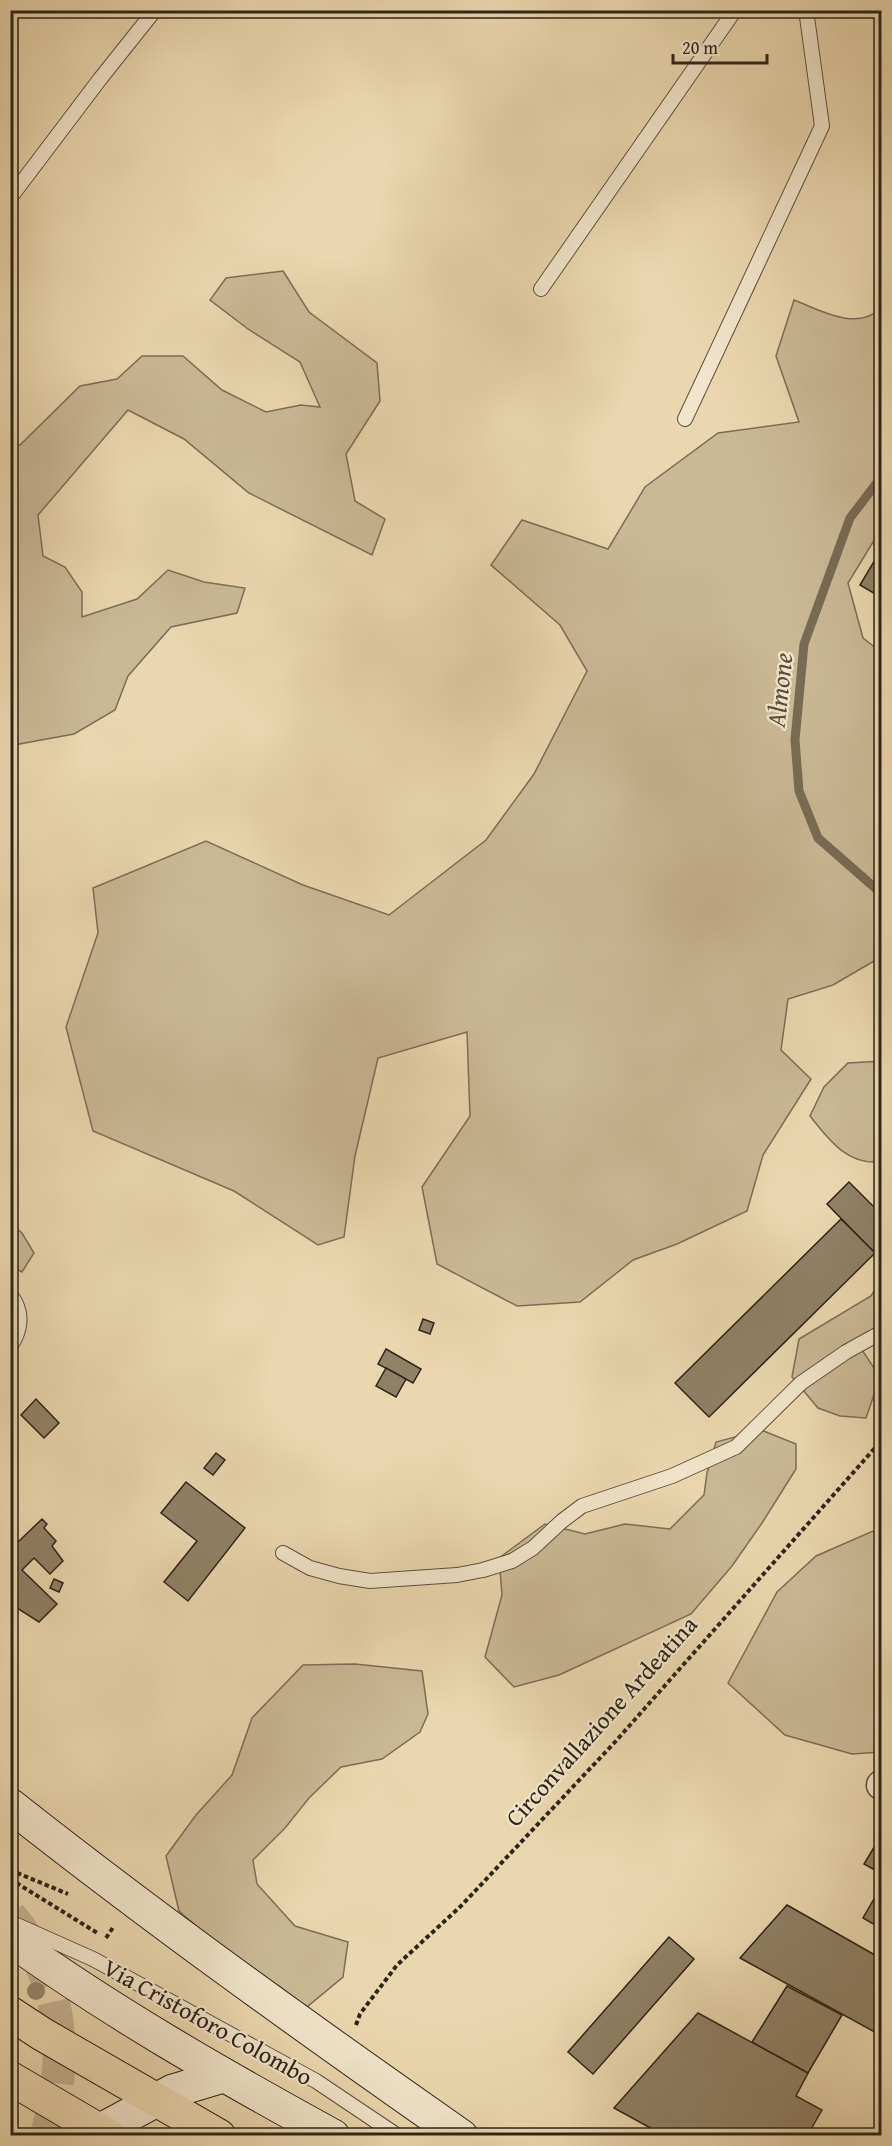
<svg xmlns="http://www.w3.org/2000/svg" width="892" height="2146" viewBox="0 0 892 2146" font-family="'Gentium Book Plus',serif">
<rect width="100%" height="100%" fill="#ebd7af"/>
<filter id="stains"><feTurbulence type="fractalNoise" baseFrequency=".00333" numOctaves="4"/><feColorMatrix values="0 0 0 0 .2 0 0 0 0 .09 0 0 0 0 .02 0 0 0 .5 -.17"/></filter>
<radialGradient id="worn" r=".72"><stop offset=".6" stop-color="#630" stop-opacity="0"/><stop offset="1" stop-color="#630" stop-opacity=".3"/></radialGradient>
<g fill="#cbb996" stroke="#7c6e58" stroke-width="1.5">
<path d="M283,271l26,41 68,51 3,38 -34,53 9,47 30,18 -13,36 -123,-62 -65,-54 -56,-29 -90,105 5,41 22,11 17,25v25l55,-18 31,-29 36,12 41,6 -8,25 -66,14 -43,49 -13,34 -41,24 -60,11 -3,3v-304l9,1 60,-59 37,-7 25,-23h41l39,34 44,22 35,-7 19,2 -20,-45 -52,-33 -38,-29 16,-22z"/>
<path d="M794,300c26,10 63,32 87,8v221l-33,54 15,55 18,14v305l-48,28 -45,14 -7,51 30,29 -48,76 -16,56 -70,33 -44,16 -53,42 -63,4 -80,-42 -15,-77 48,-71 -3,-84 -89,26 -23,98 -11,81 -26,8 -84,-54 -141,-60 -27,-104 32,-94 -5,-45 113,-47 97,44 86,30 97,-75 48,-66 53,-103 -27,-46 -69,-60 31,-45 86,29 37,-62 73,-54 81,-11 -23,-66z"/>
<path d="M881,1061v101c-34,3 -52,-22 -71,-46l14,-29 24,-24z"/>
<path d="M11,1224l11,9 12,20 -12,19 -11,-6z"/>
<path d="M881,1280v53l-19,17 18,27 -14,41 -26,-2 -22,-8 -26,-31 7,-38 72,-43z"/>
<path d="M761,1430l35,14v25l-34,54 -30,43 -41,48 -132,61 -45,12 -29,-30 17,-62 -3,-37 46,-34 40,10 40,-10 45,5 34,-34 3,-22 9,-31z"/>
<path d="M873,1531l9,5 -1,216 -29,2 -67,-19 -57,-52 49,-91 39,-36z"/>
<path d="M355,1664l67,7 6,43 -8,18 -38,27 -41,8 -32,31 -24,30 -32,32 4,24 38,42 53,16 -5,35 -41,34 -46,-33 -77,-67 -13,-55 30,-41 36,-40 20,-57 51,-53z"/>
</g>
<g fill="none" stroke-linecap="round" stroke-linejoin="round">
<path stroke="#796b54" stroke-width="9" d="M882,476l-32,42 -46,126 -9,96 4,51 19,47 64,56"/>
</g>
<g fill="#908167" stroke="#2e2419" stroke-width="1.5">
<path d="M882,548v50l-22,-13z"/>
<path d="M849,1182l33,33v32l-7,6 -48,-49z"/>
<path d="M841,1219l34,34 -166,164 -34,-34z"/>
<path d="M423,1319l11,4 -4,11 -11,-4z"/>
<path d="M386,1349l35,20 -8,14 -35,-19z"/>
<path d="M386,1368l20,11 -10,18 -20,-11z"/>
<path d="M36,1399l23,24 -15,15 -23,-23z"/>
<path d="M216,1453l9,7 -12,15 -9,-7z"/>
<path d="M186,1482l59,46 -57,73 -24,-19 33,-41 -36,-28z"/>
<path d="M42,1519l5,5 -3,4 12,13 -4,5 11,15 -13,13 -16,-16 -12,12 35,34 -18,18 -19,-12 -10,-10v-64l7,7z"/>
<path d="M54,1579l9,4 -4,9 -9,-4z"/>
<path d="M882,1834v40l-18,-10z"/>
<path d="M882,1885v44l-19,-11z"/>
<path d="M787,1905l95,54v77l-142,-78z"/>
<path d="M669,1937l25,22 -101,115 -25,-22z"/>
<path d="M787,1986l55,29 -34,58 -56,-31z"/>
<path d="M698,2013l110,60 -12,23 26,14 -15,26h-142l-51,-28z"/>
</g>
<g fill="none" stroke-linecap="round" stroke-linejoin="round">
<path stroke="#c5b391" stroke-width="33" stroke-dasharray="33 16" stroke-linecap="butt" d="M10,1915c53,63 60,144 36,221"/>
<g stroke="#5d513e" stroke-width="16">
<g id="service">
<path d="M10,198l90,-119 55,-69"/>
<path d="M541,289l194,-279"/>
<path d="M685,419l137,-293 -15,-109 -4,-7"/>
<path d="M10,1294c13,17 12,35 0,53"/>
<path d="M283,1553l27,15 29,8 31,5 87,-6 26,-5 29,-9 21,-13 29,-27 20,-15 90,-30 64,-29 65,-64 45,-31 36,-20"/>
<path d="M10,1922l83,37 223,122 82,55"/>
</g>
</g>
<g stroke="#5d513e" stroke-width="31">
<path id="minor" d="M881,1785h1"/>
</g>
<g stroke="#2e2419" stroke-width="35">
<g id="secondary">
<path d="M10,1805c147,116 298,224 451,331"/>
<path d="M10,1939c103,74 212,136 323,197"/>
<path d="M90,2136l83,-45 50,-15"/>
</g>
</g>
<g stroke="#2e2419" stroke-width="35">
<g id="primary">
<path d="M10,2013l32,21 177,102"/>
<path d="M10,2078l99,58"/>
</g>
</g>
<g stroke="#2e2419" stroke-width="4" stroke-dasharray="4.5 3" stroke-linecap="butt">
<path d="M10,1870l58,24"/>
<path d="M10,1879l89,55"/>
<path d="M106,1938l8,-12"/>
<path d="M356,2025l4,-11 37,-49 64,-59 154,-164 267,-302"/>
</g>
<use href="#service" stroke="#f2e5cb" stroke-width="14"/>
<use href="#minor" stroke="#f2e5cb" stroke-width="28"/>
<use href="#secondary" stroke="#f2e5cb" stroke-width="33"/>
<use href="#primary" stroke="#ebd7af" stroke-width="33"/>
</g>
<circle fill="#98896e" cx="36" cy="1991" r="9"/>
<g text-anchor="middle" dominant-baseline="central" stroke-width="4.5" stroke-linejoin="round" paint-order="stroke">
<g font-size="24" fill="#2e2419" stroke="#f2e5cb">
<text transform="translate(601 1721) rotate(-48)">Circonvallazione Ardeatina</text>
<text transform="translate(208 2022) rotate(29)">Via Cristoforo Colombo</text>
</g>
<g font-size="26" font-style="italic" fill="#5a4d3c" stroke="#f2e5cb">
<text transform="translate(779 690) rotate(-84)">Almone</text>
</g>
</g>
<rect width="892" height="2146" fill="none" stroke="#ebd7af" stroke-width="36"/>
<rect x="12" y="12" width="868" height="2122" fill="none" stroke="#2e2419" stroke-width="3"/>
<rect x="18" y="18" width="856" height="2110" fill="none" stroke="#2e2419" stroke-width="1.5"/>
<path d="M673 54v9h94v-9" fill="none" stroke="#2e2419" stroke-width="3"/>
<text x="682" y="54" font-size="18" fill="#2e2419" stroke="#f2e5cb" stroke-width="4.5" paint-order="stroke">20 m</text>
<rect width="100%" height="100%" filter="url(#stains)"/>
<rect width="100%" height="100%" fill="url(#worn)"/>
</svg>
